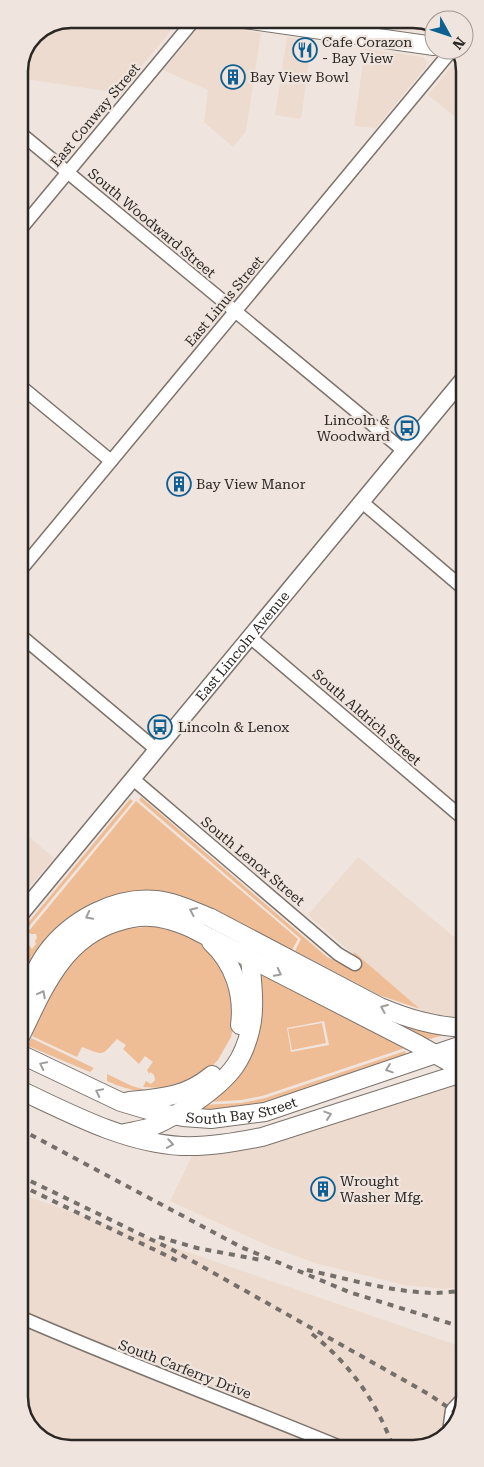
<svg xmlns="http://www.w3.org/2000/svg" width="484" height="1467" viewBox="0 0 484 1467" font-family="'Roboto Serif',serif">
<rect width="100%" height="100%" fill="#f0e5de"/>
<g fill="#ecdbce">
<path d="M70,19h90l11,2 2,5 -3,6 -51,61 -100,-15v-11l15,-33z"/>
<path d="M340,19h77l17,7v7z"/>
<path d="M202,24l59,9 -15,98 -13,16 -29,-25 4,-32 -45,-20z"/>
<path d="M287,37l25,3 -11,79 -26,-4z"/>
<path d="M365,49l58,8 5,6 -3,5 -49,60 -22,-2z"/>
<path d="M459,62l5,1v61l-36,-29 24,-29z"/>
<path d="M28,836l26,22 -22,26 -5,3 -7,-4v-37z"/>
<path d="M358,857l107,89v75l-37,-5 -74,-64 -1,2 -45,-39z"/>
<path d="M465,1080v206l-21,3 -39,-4 -87,-21 -47,-17 -101,-46 23,-47 25,-1 40,-5z"/>
<path d="M20,1194l445,154v49l-11,31 -27,19 -360,1 -30,-12 -17,-26z"/>
</g>
<g fill="#efbd95" fill-rule="evenodd">
<path d="M141,797l186,160 26,13 8,-8 -8,-8 1,-2 66,57 -41,-14 -84,-44 6,-12 -162,-139z"/>
<path d="M130,799l3,2 -107,129 -2,-2z"/>
<path d="M136,801l162,138 -6,11 -94,-48 -20,-7 -21,-3 -33,2 -28,7 3,1 13,31 13,-4 31,-3 15,2 15,6 23,16 24,37 1,36 -3,14 -13,23 -18,18 -38,14v-4l-19,-1 3,-6 5,3 4,-4 -1,-5 -4,-3 -1,2 -2,-4 6,-8 -8,-6 -6,8 -16,-15 3,-4 -9,-6c-16,17 -12,17 -35,8l-5,10 -45,-21 1,-3 -13,-7v-85l3,-4 9,12 4,-5 -1,-3 2,-3 -1,-4h-5l-3,-2z"/>
<path d="M258,971l150,76 -146,49 -21,4 -32,2 23,-22zM324,1021l5,24 -38,7 -4,-24z"/>
<path d="M383,1018l65,16 -22,6z"/>
<path d="M322,1023l4,20 -34,7 -4,-21z"/>
<path d="M31,1038l63,30 -4,4 -62,-26z"/>
<path d="M405,1051l1,4 -140,48 -21,4 -46,3 2,-5 40,-2 24,-5z"/>
<path d="M107,1074l25,12 18,5c-17,1 -29,-4 -43,-10z"/>
</g>
<g fill="none" stroke-linecap="round" stroke-linejoin="round">
<g stroke="#7c736c" stroke-width="15">
<g id="minor">
<path d="M19,132l385,319"/>
<path d="M19,231l176,-212"/>
<path d="M19,385l92,76"/>
<path d="M362,502l102,87"/>
<path d="M19,572l433,-522"/>
<path d="M20,635l137,115"/>
<path d="M250,637l215,183"/>
<path d="M133,779l205,175 17,10"/>
<path d="M20,896l9,8"/>
<path d="M20,1317c106,46 213,86 320,130"/>
<path d="M449,1432l3,-22 13,-14"/>
</g>
</g>
<g stroke="#7c736c" stroke-width="18">
<g id="tertiary">
<path id="s1" d="M20,915l444,-537"/>
</g>
</g>
<g stroke="#7c736c" stroke-width="20">
<g id="secondary">
<path d="M244,19l190,27"/>
<path d="M211,942c23,21 33,52 29,83"/>
<path d="M20,1003c8,-17 16,-36 27,-51 24,-32 68,-56 109,-52 20,2 37,11 55,18l169,89c29,12 53,19 85,21"/>
<path d="M20,1037c23,-47 42,-98 97,-115 17,-6 35,-7 52,-2 8,2 15,5 22,8l228,117 46,26"/>
<path id="s2" d="M20,1054l101,48 27,8 35,7 28,2 54,-7 200,-68"/>
<path d="M20,1090c51,24 105,53 162,56 27,1 54,-4 80,-9l203,-65"/>
<path d="M129,1101c32,-3 57,-4 83,-26"/>
<path d="M125,1133c9,-2 18,-3 26,-6 26,-11 68,-38 84,-61 7,-10 12,-23 15,-35 6,-23 2,-49 0,-73l-4,-8"/>
</g>
</g>
<use href="#minor" stroke="#fff" stroke-width="12"/>
<use href="#tertiary" stroke="#fff" stroke-width="15"/>
<use href="#secondary" stroke="#fff" stroke-width="18"/>
<g stroke="#756f6b" stroke-width="4" stroke-dasharray="6 6" stroke-linecap="butt">
<path d="M20,1129l221,118 108,45 116,36"/>
<path d="M20,1176l151,73 231,130 28,16 29,20"/>
<path d="M20,1185l162,78"/>
<path d="M159,1237l38,11 64,12"/>
<path d="M307,1270c42,9 84,22 127,23 10,0 21,-2 31,-2"/>
<path d="M312,1334c37,29 65,68 81,113"/>
</g>
</g>
<defs><path id="oneway-chevron" d="M-2-3.5L2.5 0L-2 3.5" fill="none" stroke-width="1.6" stroke-linecap="round" stroke-linejoin="round" transform="scale(1.25)"/></defs>
<g stroke="#9f9e9c">
<use href="#oneway-chevron" transform="translate(193 911) rotate(-156)"/>
<use href="#oneway-chevron" transform="translate(89 916) rotate(153)"/>
<use href="#oneway-chevron" transform="translate(278 973) rotate(27)"/>
<use href="#oneway-chevron" transform="translate(42 994) rotate(-62)"/>
<use href="#oneway-chevron" transform="translate(384 1008) rotate(-157)"/>
<use href="#oneway-chevron" transform="translate(43 1065) rotate(-154)"/>
<use href="#oneway-chevron" transform="translate(389 1069) rotate(161)"/>
<use href="#oneway-chevron" transform="translate(99 1092) rotate(-154)"/>
<use href="#oneway-chevron" transform="translate(328 1115) rotate(-18)"/>
<use href="#oneway-chevron" transform="translate(170 1144) rotate(9)"/>
</g>
<defs>
<g id="restaurant-ring" transform="scale(1.25)"><circle r="9.5" fill="#f0e5de" stroke="#0e6092" stroke-width="1.5"/><path d="M-5-6h1v4h1v-4h1v4h1v-4h1v5L-1.5 .5V6h-2V.5L-5-1ZM5-6V6H3V1.5H1.5Q1.5-4 5-6Z" fill="#0e6092"/></g>
<g id="building-ring" transform="scale(1.25)"><circle r="9.5" fill="#f0e5de" stroke="#0e6092" stroke-width="1.5"/><path d="M-4-6H4V6H1V3H-1V6H-4ZM-2.5-4.3h1.7v1.8h-1.7ZM.8-4.3h1.7v1.8H.8ZM-2.5-1h1.7V.8h-1.7ZM.8-1h1.7V.8H.8Z" fill="#0e6092"/></g>
<g id="bus-ring" transform="scale(1.25)"><circle r="9.5" fill="#f0e5de" stroke="#0e6092" stroke-width="1.5"/><path d="M-5-6H5V4H4V6H2V4H-2V6H-4V4H-5ZM-3.5-4V0h7V-4ZM-3.5 1.2v1.5H-2V1.2ZM2 1.2v1.5H3.5V1.2Z" fill="#0e6092"/></g>
</defs>
<g fill-rule="evenodd">
<use href="#restaurant-ring" x="305" y="50"/>
<use href="#building-ring" x="233" y="77"/>
<use href="#bus-ring" x="407" y="428"/>
<use href="#building-ring" x="179" y="484"/>
<use href="#bus-ring" x="160" y="727"/>
<use href="#building-ring" x="323" y="1189"/>
</g>
<g text-anchor="middle" dominant-baseline="central" stroke-width="4.5" stroke-linejoin="round" paint-order="stroke">
<g font-size="14" fill="#2a2724" stroke="#f0e5de" text-anchor="start">
<text x="322" y="42">Cafe Corazon<tspan x="322" dy="16">- Bay View</tspan></text>
<text x="250" y="77">Bay View Bowl</text>
<text x="390" y="420" text-anchor="end">Lincoln &amp;<tspan x="390" dy="16">Woodward</tspan></text>
<text x="196" y="484">Bay View Manor</text>
<text x="178" y="727">Lincoln &amp; Lenox</text>
<text x="340" y="1181">Wrought<tspan x="340" dy="16">Washer Mfg.</tspan></text>
</g>
<g font-size="14" fill="#2a2724" stroke="#f0e5de">
<text transform="translate(95 115) rotate(-50)">East Conway Street</text>
<text transform="translate(152 223) rotate(40)">South Woodward Street</text>
<text transform="translate(224 301) rotate(-50)">East Linus Street</text>
<text stroke="none"><textPath href="#s1" startOffset="349">East Lincoln Avenue</textPath></text>
<text transform="translate(367 717) rotate(41)">South Aldrich Street</text>
<text transform="translate(253 861) rotate(40)">South Lenox Street</text>
<text stroke="none"><textPath href="#s2" startOffset="235">South Bay Street</textPath></text>
<text transform="translate(185 1369) rotate(21)">South Carferry Drive</text>
</g>
</g>
<path d="M0 0H484V1467H0ZM71 28H413A43 43 0 0 1 456 71V1397A43 43 0 0 1 413 1440H71A43 43 0 0 1 28 1397V71A43 43 0 0 1 71 28Z" fill="#f0e5de" fill-rule="evenodd"/>
<path fill="none" stroke="#2a2724" stroke-width="2.5" d="M71 28H413A43 43 0 0 1 456 71V1397A43 43 0 0 1 413 1440H71A43 43 0 0 1 28 1397V71A43 43 0 0 1 71 28Z"/>
<g transform="translate(449 35) rotate(130)"><circle r="24" fill="#f0e5de" stroke="#a19994"/>
<path d="M0-4L9 19L0 12L-9 19Z" fill="#0e6092"/>
<text y="-8" font-size="14" font-weight="bold" text-anchor="middle" fill="#2a2724">N</text>
</g>
</svg>
